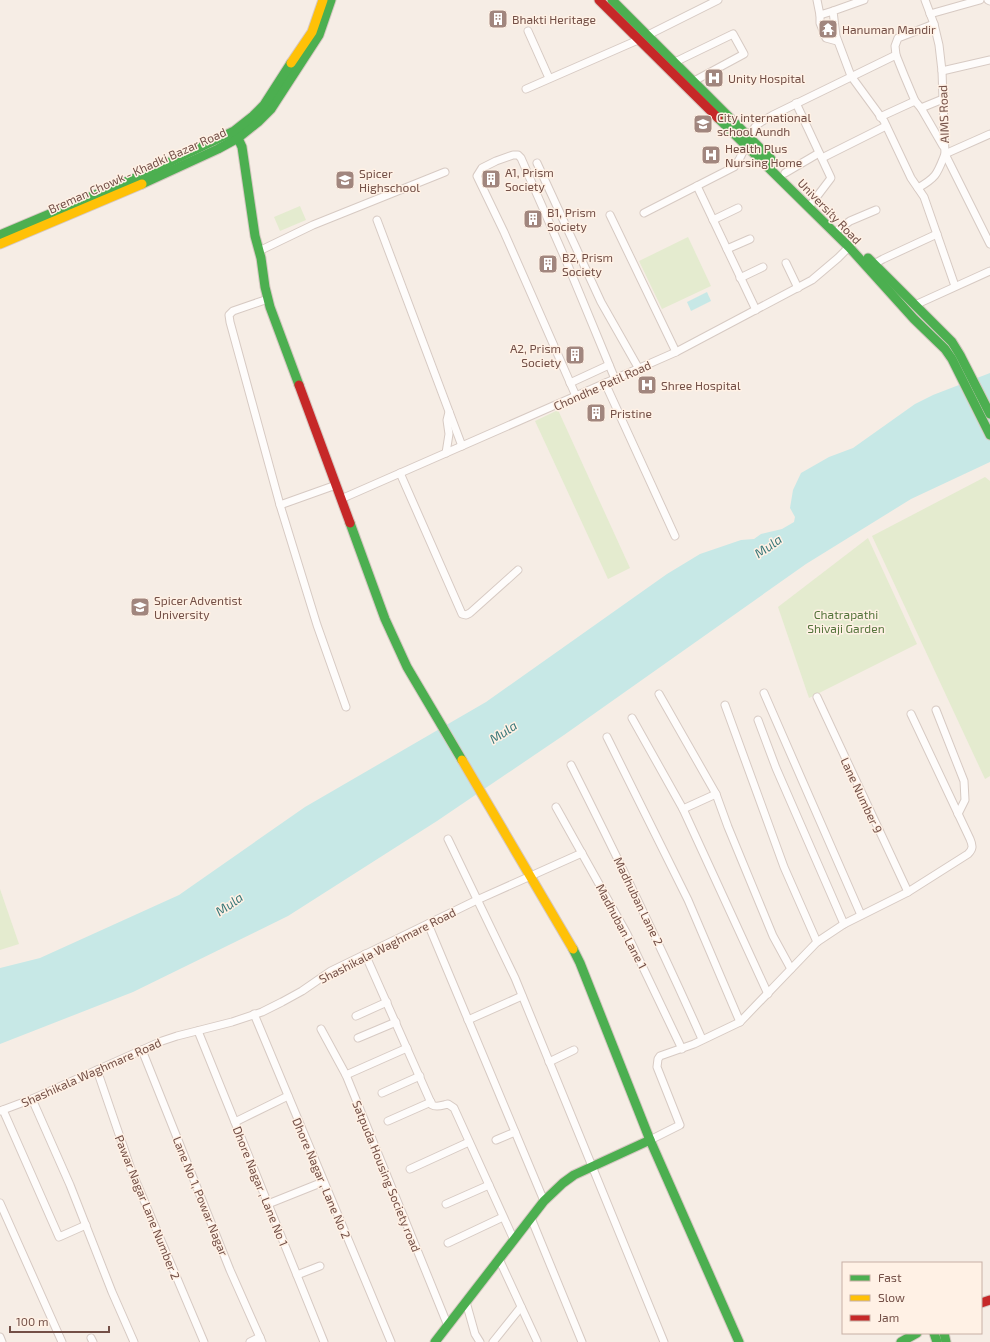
<svg xmlns="http://www.w3.org/2000/svg" width="990" height="1342" viewBox="0 0 990 1342" font-family="'Exo 2',sans-serif">
<rect width="100%" height="100%" fill="#f6ede5"/>
<g fill="#e4ebcf">
<path d="M300,206l6,14 -26,11 -6,-14z"/>
<path d="M688,237l23,49 -49,23 -23,-48z"/>
<path d="M558,410l72,158 -22,11 -73,-158z"/>
<path d="M985,477l5,4v295l-5,3 -113,-243z"/>
<path d="M868,538l49,106 -108,54 -31,-91z"/>
<path d="M0,889l19,55 -19,6z"/>
</g>
<g fill="#c7e8e6">
<path d="M707,292l4,9 -20,10 -4,-9z"/>
<path d="M990,373v89l-79,37 -105,65 -242,171 -127,86 -149,95 -155,76 -133,52v-76l40,-10 139,-63 126,-88 181,-105 181,-128 33,-20 41,-14 13,-1 7,-5 21,-5 12,-7 1,-5 -5,-9 3,-18 8,-17 28,-16 24,-9 62,-44 18,-9z"/>
</g>
<g fill="none" stroke-linecap="round" stroke-linejoin="round">
<g stroke="#d7cac3" stroke-width="9">
<g id="street">
<path d="M817,0l3,15 13,-4"/>
<path d="M864,0l-31,11 3,25 15,40 33,45 27,57 13,19 31,89"/>
<path d="M925,0l9,24 5,21 3,26 3,83 45,90"/>
<path d="M988,0l2,1"/>
<path d="M930,14l50,-14"/>
<path d="M820,15v8l6,15 11,3"/>
<path d="M934,24l-36,14 -3,8 1,9 8,20 11,26 6,7 22,38"/>
<path d="M528,31l21,47"/>
<path d="M648,35l70,-35"/>
<path d="M675,62l58,-28 11,20 -50,27"/>
<path d="M942,71l48,-11"/>
<path d="M526,89l112,-49"/>
<path d="M796,103l35,75 -22,29"/>
<path d="M921,108l22,-9"/>
<path d="M880,117l35,-16"/>
<path d="M822,158l64,-32"/>
<path d="M537,163l64,139 38,67"/>
<path d="M785,173l34,-20"/>
<path d="M697,186l59,124"/>
<path d="M918,188c19,-11 19,-14 27,-34l45,-20"/>
<path d="M644,213l90,-46c10,-10 11,-28 21,-40 4,-5 12,-8 18,-12l123,-60"/>
<path d="M610,215l66,137"/>
<path d="M377,220l85,226"/>
<path d="M713,220l25,-12"/>
<path d="M839,229l11,-8 26,-11"/>
<path d="M727,249l23,-10"/>
<path d="M259,251l54,-26 132,-53"/>
<path d="M786,263l12,25"/>
<path d="M874,264l9,-5 54,-25"/>
<path d="M740,278l23,-11"/>
<path d="M268,299l-35,12 -4,4 1,7 50,183 37,120 29,82"/>
<path d="M915,305l75,-34"/>
<path d="M570,383l39,-18"/>
<path d="M605,383l70,153"/>
<path d="M576,396l-72,-164 -27,-56 5,-8 14,-7 17,-6h5l3,3 46,105 48,116"/>
<path d="M446,453l3,-19 -2,-14 2,-8"/>
<path d="M400,473l62,141 4,1 4,-2 48,-43"/>
<path d="M341,499l335,-147 136,-72 26,-22 11,-11"/>
<path d="M280,505l56,-20"/>
<path d="M764,693l97,222"/>
<path d="M659,694l57,100 12,33 45,109 18,33"/>
<path d="M817,697l91,195"/>
<path d="M725,705l59,162 33,75"/>
<path d="M936,710l28,71 1,19 -7,14"/>
<path d="M632,718l51,91 85,185"/>
<path d="M758,720l18,48 68,156"/>
<path d="M607,737l81,163 52,122"/>
<path d="M571,765c46,91 90,182 131,274"/>
<path d="M556,807l71,127 55,115"/>
<path d="M683,809l33,-15"/>
<path d="M448,839l67,139 149,364"/>
<path d="M428,924l116,277"/>
<path d="M365,954l67,151c5,3 11,0 16,-1l6,4 60,132"/>
<path d="M254,1014l137,328"/>
<path d="M356,1016l31,-14"/>
<path d="M468,1020l54,-24"/>
<path d="M321,1029l25,46 102,251"/>
<path d="M198,1031l126,311"/>
<path d="M358,1038l38,-16"/>
<path d="M142,1050l88,220 32,72"/>
<path d="M549,1062l25,-12"/>
<path d="M97,1070l35,102 72,170"/>
<path d="M346,1075l61,-27"/>
<path d="M382,1093l38,-17"/>
<path d="M32,1099l38,86 42,107 22,50"/>
<path d="M3,1110l56,127 27,-12"/>
<path d="M0,1111l32,-12 130,-58 15,-5 55,-14 30,-10 20,-10 20,-11 29,-20 146,-71 105,-47"/>
<path d="M388,1121l43,-19"/>
<path d="M235,1122l53,-26"/>
<path d="M496,1140l19,-8"/>
<path d="M650,1140l30,-15 -23,-58 1,-8 2,-3 34,-12 46,-22 77,-80 27,-18 64,-32 60,-38c5,-5 5,-8 2,-15l-59,-125"/>
<path d="M410,1169l59,-27"/>
<path d="M0,1203l62,139"/>
<path d="M268,1204l55,-22"/>
<path d="M446,1204l43,-19"/>
<path d="M531,1218l51,124"/>
<path d="M448,1243l55,-26"/>
<path d="M499,1259l38,82"/>
<path d="M297,1275l23,-9"/>
<path d="M466,1302l9,32 5,8"/>
<path d="M0,1337l2,5"/>
<path d="M91,1338l2,4"/>
<path d="M250,1342l10,-5"/>
<path d="M493,1342l28,-35"/>
</g>
</g>
<g stroke="#d6c8c2" stroke-width="11">
<g id="fast">
<path d="M612,0l159,159"/>
<path d="M718,118l131,129 65,72 31,30 7,10 38,76"/>
<path d="M235,132l7,15 13,89 6,22 4,29 5,20 29,78"/>
<path d="M142,184l76,-35 20,-11 20,-16 13,-13 48,-74 12,-35"/>
<path d="M0,235l147,-62 87,-42 19,-15 11,-11 27,-42"/>
<path d="M868,258l84,84 8,13 30,59"/>
<path d="M350,523l35,96 22,48 55,93"/>
<path d="M573,949l7,14 70,177 89,202"/>
<path d="M934,1333l3,9"/>
<path d="M944,1333l2,9"/>
<path d="M435,1342l109,-141 19,-18 11,-8 76,-35"/>
<path d="M901,1342l16,-9"/>
</g>
</g>
<g stroke="#d6c8c2" stroke-width="11">
<g id="slow">
<path d="M291,63l21,-31 11,-32"/>
<path d="M0,244l142,-60"/>
<path d="M462,760l111,189"/>
</g>
</g>
<g stroke="#d6c8c2" stroke-width="11">
<g id="jam">
<path d="M599,0l119,118"/>
<path d="M299,385l51,138"/>
<path d="M981,1303l9,-3"/>
</g>
</g>
<use href="#street" stroke="#fefcfb" stroke-width="7"/>
<use href="#fast" stroke="#4caf50" stroke-width="9"/>
<use href="#slow" stroke="#ffc107" stroke-width="9"/>
<use href="#jam" stroke="#c62828" stroke-width="9"/>
</g>
<defs>
<g id="building-square" transform="scale(1)"><rect x="-9" y="-9" width="18" height="18" rx="4" fill="#a1867e" stroke="#fff1e5"/><path d="M-4-6H4V6H1V3H-1V6H-4ZM-2.5-4.3h1.7v1.8h-1.7ZM.8-4.3h1.7v1.8H.8ZM-2.5-1h1.7V.8h-1.7ZM.8-1h1.7V.8H.8Z" fill="#fff"/></g>
<g id="temple-square" transform="scale(1)"><rect x="-9" y="-9" width="18" height="18" rx="4" fill="#a1867e" stroke="#fff1e5"/><path d="M0-6L5-2H3V0L6.5 2.5H4V6H1.5V3h-3V6H-4V2.5H-6.5L-3 0V-2H-5Z" fill="#fff"/></g>
<g id="hospital-square" transform="scale(1)"><rect x="-9" y="-9" width="18" height="18" rx="4" fill="#a1867e" stroke="#fff1e5"/><path d="M-5-5h3v3.5h4V-5h3V5h-3V1.5h-4V5h-3Z" fill="#fff"/></g>
<g id="school-square" transform="scale(1)"><rect x="-9" y="-9" width="18" height="18" rx="4" fill="#a1867e" stroke="#fff1e5"/><path d="M0-5L7-2L0 1L-7-2ZM-4 1L0 2.5L4 1V4Q0 6-4 4Z" fill="#fff"/></g>
<g id="university-square" transform="scale(1)"><rect x="-9" y="-9" width="18" height="18" rx="4" fill="#a1867e" stroke="#fff1e5"/><path d="M0-5L7-2L0 1L-7-2ZM-4 1L0 2.5L4 1V4Q0 6-4 4Z" fill="#fff"/></g>
</defs>
<g fill-rule="evenodd">
<use href="#building-square" x="498" y="19"/>
<use href="#temple-square" x="828" y="29"/>
<use href="#hospital-square" x="714" y="78"/>
<use href="#school-square" x="703" y="124"/>
<use href="#hospital-square" x="711" y="155"/>
<use href="#building-square" x="491" y="179"/>
<use href="#school-square" x="345" y="180"/>
<use href="#building-square" x="533" y="219"/>
<use href="#building-square" x="548" y="264"/>
<use href="#building-square" x="575" y="355"/>
<use href="#hospital-square" x="647" y="385"/>
<use href="#building-square" x="596" y="413"/>
<use href="#university-square" x="140" y="607"/>
</g>
<g text-anchor="middle" dominant-baseline="central" stroke-width="3" stroke-linejoin="round" paint-order="stroke">
<g font-size="12" fill="#734f46" stroke="#fff1e5" text-anchor="start">
<text x="512" y="19">Bhakti Heritage</text>
<text x="842" y="29">Hanuman Mandir</text>
<text x="728" y="78">Unity Hospital</text>
<text x="717" y="117">City international<tspan x="717" dy="14">school Aundh</tspan></text>
<text x="725" y="148">Health Plus<tspan x="725" dy="14">Nursing Home</tspan></text>
<text x="505" y="172">A1, Prism<tspan x="505" dy="14">Society</tspan></text>
<text x="359" y="173">Spicer<tspan x="359" dy="14">Highschool</tspan></text>
<text x="547" y="212">B1, Prism<tspan x="547" dy="14">Society</tspan></text>
<text x="562" y="257">B2, Prism<tspan x="562" dy="14">Society</tspan></text>
<text x="561" y="348" text-anchor="end">A2, Prism<tspan x="561" dy="14">Society</tspan></text>
<text x="661" y="385">Shree Hospital</text>
<text x="610" y="413">Pristine</text>
<text x="154" y="600">Spicer Adventist<tspan x="154" dy="14">University</tspan></text>
</g>
<g font-size="12" fill="#734f46" stroke="#fff1e5">
<text transform="translate(943 114) rotate(-92)">AIMS Road</text>
<text transform="translate(137 170) rotate(-24)">Breman Chowk - Khadki Bazar Road</text>
<text transform="translate(830 211) rotate(46)">University Road</text>
<text transform="translate(602 385) rotate(-24)">Chondhe Patil Road</text>
<text transform="translate(862 795) rotate(65)">Lane Number 9</text>
<text transform="translate(639 901) rotate(64)">Madhuban Lane 2</text>
<text transform="translate(622 926) rotate(62)">Madhuban Lane 1</text>
<text transform="translate(387 945) rotate(-27)">Shashikala Waghmare Road</text>
<text transform="translate(91 1072) rotate(-24)">Shashikala Waghmare Road</text>
<text transform="translate(387 1176) rotate(68)">Satpuda Housing Society road</text>
<text transform="translate(322 1178) rotate(67)">Dhore Nagar , Lane No 2</text>
<text transform="translate(261 1186) rotate(68)">Dhore Nagar , Lane No 1</text>
<text transform="translate(201 1196) rotate(68)">Lane No 1, Powar Nagar</text>
<text transform="translate(148 1207) rotate(68)">Pawar Nagar Lane Number 2</text>
</g>
<g font-size="12" fill="#54743b" stroke="#fff1e5">
<text x="846" y="614">Chatrapathi<tspan x="846" dy="14">Shivaji Garden</tspan></text>
</g>
<g font-size="13" font-style="italic" fill="#3a797a" stroke="#fff1e5">
<text transform="translate(768 546) rotate(-35)">Mula</text>
<text transform="translate(503 732) rotate(-33)">Mula</text>
<text transform="translate(229 904) rotate(-35)">Mula</text>
</g>
</g>
<rect x="842" y="1262" width="140" height="72" fill="#fff1e5" stroke="#c7b0a5"/>
<rect x="850" y="1275" width="20" height="6" fill="#4caf50" stroke="#c7b0a5"/>
<text x="878" y="1282" font-size="12" fill="#734f46">Fast</text>
<rect x="850" y="1295" width="20" height="6" fill="#ffc107" stroke="#c7b0a5"/>
<text x="878" y="1302" font-size="12" fill="#734f46">Slow</text>
<rect x="850" y="1315" width="20" height="6" fill="#c62828" stroke="#c7b0a5"/>
<text x="878" y="1322" font-size="12" fill="#734f46">Jam</text>
<path d="M10 1326v6h99v-6" fill="none" stroke="#734f46" stroke-width="2"/>
<text x="16" y="1326" font-size="12" fill="#734f46" stroke="#fff1e5" stroke-width="3" paint-order="stroke">100 m</text>
</svg>
